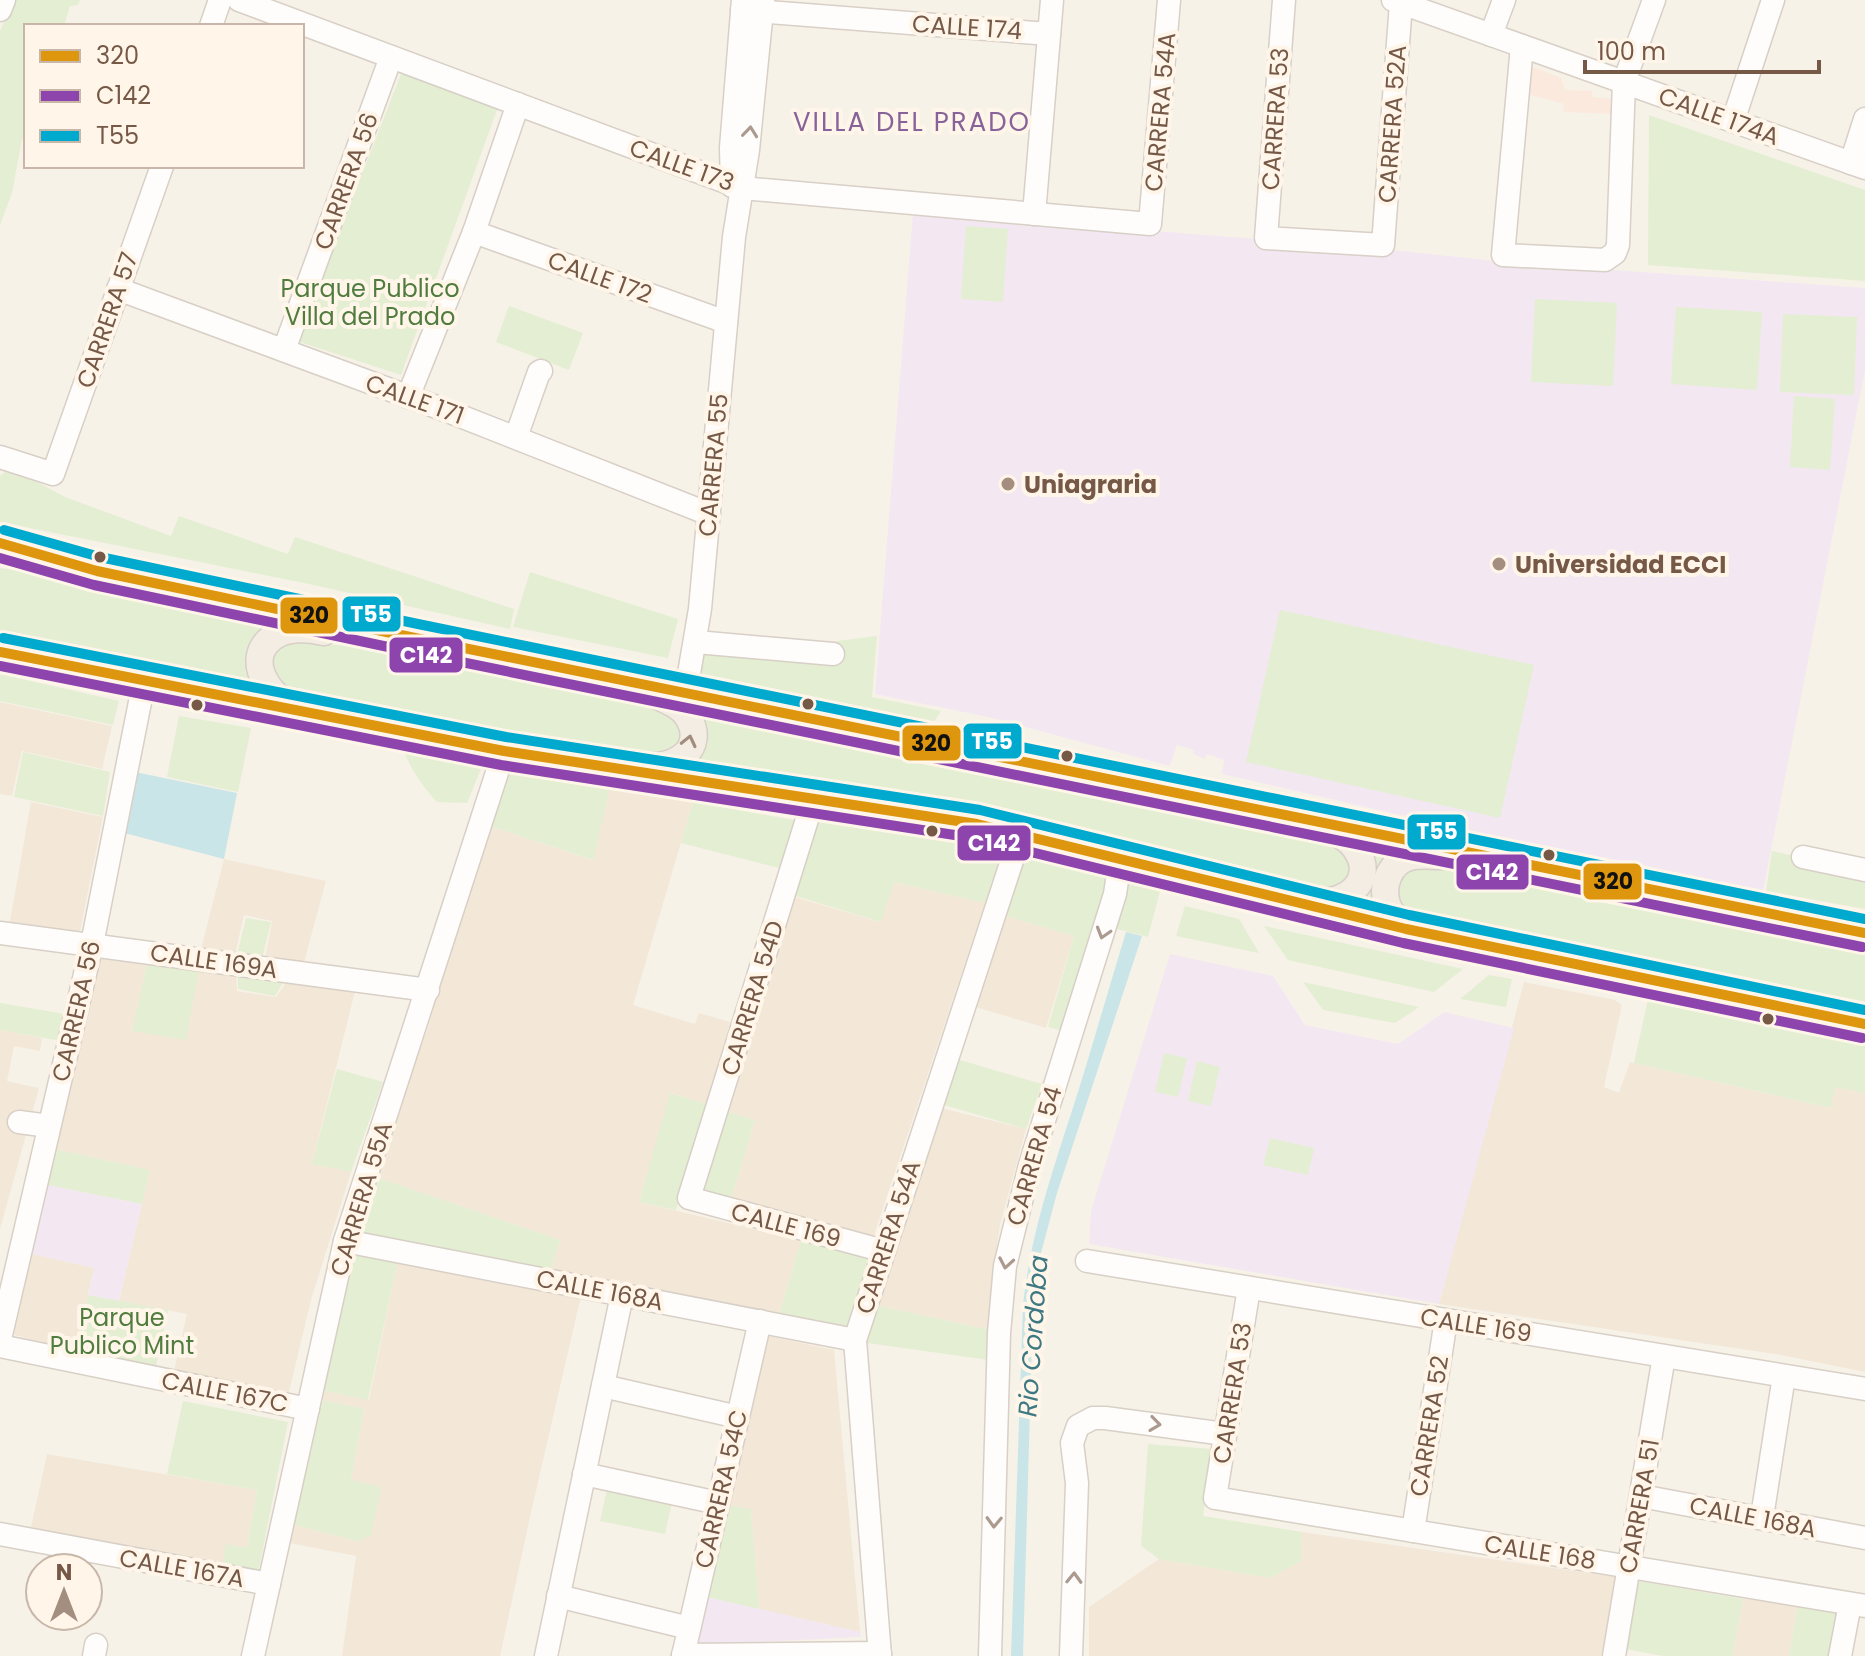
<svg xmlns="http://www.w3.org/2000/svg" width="1865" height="1656" viewBox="0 0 1865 1656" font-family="Poppins,sans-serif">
<rect width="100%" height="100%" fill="#f7f2e8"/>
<g fill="#f3e7d8">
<path d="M0,702l112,24 -10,43 -80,-18 -10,45 -12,-2z"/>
<path d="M611,784l82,18 -60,203 62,19 4,-11 31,9 -23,82 -36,-11 -32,109 162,38 -23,79 -229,-43 11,-36 -187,-64 55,-148 59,-203 105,35z"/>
<path d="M31,802l72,15 -24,119 -70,-9z"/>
<path d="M224,859l102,22 -23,85 -38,-7 7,-38 -28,-6 -9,40 -35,-2z"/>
<path d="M894,882l91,21 -113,338 -142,-38 25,-83 -30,-9 63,-216 92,27z"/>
<path d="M999,914l75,22 -28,92 -74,-22z"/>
<path d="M95,949l53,11 -16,72 67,-64 37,4 1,19 39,6 12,-17 67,11 -43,173 39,8 -40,128 -22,92 -115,-21 13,-57 -68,-13 31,-131 -100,-22z"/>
<path d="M1524,982l91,18 7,5 -18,82 15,6 11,-31 200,46 5,-21 30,6v279l-84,-17 -342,-51z"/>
<path d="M0,1030l42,8 -2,13 -26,-5 -7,35 32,7 -39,141z"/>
<path d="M937,1107l89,22 -26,96 -8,53 -2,52 -115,-25 21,-53z"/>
<path d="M24,1252l70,16 -19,83 -68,-18z"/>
<path d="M398,1259l183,37 -51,221 -30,139h-158l14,-100 -66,-13 4,-18 63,16 -6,-61 13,-71 -41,-9 -2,-10 48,10z"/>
<path d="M763,1335l71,15 26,282 -101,-23 -8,-99 -26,-5z"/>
<path d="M47,1454l210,36 -10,58 -25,21 -191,-42z"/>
<path d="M1302,1532l314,45 -12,79h-515v-49l70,-48 111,19 30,-17z"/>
<path d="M1743,1599l55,6 -9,51h-57z"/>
</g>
<path fill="#fbe9de" d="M1526,64l35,14 4,12 27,1 1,6 23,2 2,15 -55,-2 1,-8 -41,-11z"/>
<g fill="#f3e8f1">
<path d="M913,212l471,37 120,13 361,26v82l-102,521 -267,-54 -274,-63 2,-14 -17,-6 -2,5 -12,-5 1,-4 -17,-5 -7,21 -182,-49 -113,-23z"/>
<path d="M1170,954l103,22 32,49 93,19 46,-32 70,16 -75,276 -350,-60 2,-33z"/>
<path d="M43,1184l99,20 -23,97 -31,-6 6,-27 -70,-16z"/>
<path d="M703,1596l157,36 1,5 -164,8z"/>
</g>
<g fill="#e3eed2">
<path d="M13,0h67l-2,5 -8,1 -6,20h-38v112l-4,1 -10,54 -12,32v-194z"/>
<path d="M403,69l95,38 -97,268 -104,-34z"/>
<path d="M1649,115l216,75v91l-217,-16z"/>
<path d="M966,226l42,3 -5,73 -42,-3z"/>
<path d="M1535,299l82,4 -4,83 -82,-4z"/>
<path d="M509,306l74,27 -14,37 -73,-28z"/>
<path d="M1676,307l86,5 -5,78 -86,-6z"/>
<path d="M1783,314l74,3 -3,78 -74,-3z"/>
<path d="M1794,396l41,3 -5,71 -40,-3z"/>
<path d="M5,472l32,10 28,15 106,39 8,-20 109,38 7,-17 219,72 -4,20 -201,-45 -309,-62v-46z"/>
<path d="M0,568l63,8 208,47 1,3c-8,19 -30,50 -13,68l-259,-49z"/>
<path d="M530,572l148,47 -10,39 -155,-31z"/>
<path d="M1280,610l254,55 -34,153 -254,-56z"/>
<path d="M877,636l-5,61 69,14 -14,21 -235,-46 10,-39 118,-4z"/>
<path d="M284,641l125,9 144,30 56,18 52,12 14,8 5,14v16l-16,13 -79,-7 -284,-53 -29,-18v-31z"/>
<path d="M0,674l119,27 -6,24 -113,-24z"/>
<path d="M698,707l528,109 110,30 8,5 9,22 -21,25 -647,-123z"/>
<path d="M179,716l72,12 -13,64 -71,-15z"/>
<path d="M405,744l80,15 -18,44 -30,-1c-14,-15 -26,-33 -34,-52z"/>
<path d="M23,752l87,20 -7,44 -89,-19z"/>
<path d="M506,767l105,17 -18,76 -106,-35z"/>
<path d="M693,802l101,18 -15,48 -98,-25z"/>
<path d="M812,819l190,32 -17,52 -91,-21 -13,40 -92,-28z"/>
<path d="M1363,843l32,7 -14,63 -31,-6z"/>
<path d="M1021,849l89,23 -47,159 -15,-4 26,-91 -75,-22z"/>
<path d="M1772,851l93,21v37l-99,-18z"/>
<path d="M1422,863l52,10 56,4 335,69v71l-460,-102 -9,-10 -2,-25z"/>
<path d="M1129,883l31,8 -12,46 -31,-8z"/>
<path d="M1185,906l54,13 20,34 -83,-17z"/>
<path d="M246,918l25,4 -9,37 -25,-4z"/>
<path d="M1264,926l199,43 -29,23 -146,-32z"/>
<path d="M148,960l51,8 -13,72 -54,-9z"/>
<path d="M238,973l46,8 -9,15 -37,-7z"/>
<path d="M1489,975l23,4 -6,28 -46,-8z"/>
<path d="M1303,982l116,25 -24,16 -72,-13z"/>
<path d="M1650,990l215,49v54l-30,-6 -4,21 -197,-45z"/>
<path d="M0,1003l65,11 -4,27 -61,-11z"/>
<path d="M1164,1053l23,5 -9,39 -23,-5z"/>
<path d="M956,1059l86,25 -16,45 -85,-25z"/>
<path d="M1197,1061l23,6 -9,39 -23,-5z"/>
<path d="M337,1069l46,13 -32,90 -39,-8z"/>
<path d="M670,1093l37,11 -31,106 -37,-8z"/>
<path d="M725,1111l30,9 -25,83 -31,-9z"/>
<path d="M1270,1138l44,10 -6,27 -45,-10z"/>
<path d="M50,1148l100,22 -8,34 -99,-20z"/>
<path d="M373,1176l187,64 -11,36 -196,-37z"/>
<path d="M801,1240l68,18 -24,73 -67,-12z"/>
<path d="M351,1252l47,7 -30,141 -47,-10z"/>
<path d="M88,1295l80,15 -12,56 -81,-15z"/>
<path d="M875,1305l115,25 -1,30 -129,-18z"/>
<path d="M323,1400l41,9 -13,71 30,7 -10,49 -14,5 -63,-16z"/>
<path d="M183,1401l105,21 -30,152 -36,-5 4,-25 21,4 10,-58 -90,-16z"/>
<path d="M1148,1444l64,5 -9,67 99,16 -1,29 -31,17 -111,-19 -18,-13z"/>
<path d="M607,1489l65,13 -7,32 -65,-13z"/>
<path d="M725,1505l26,4 8,100 -56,-13z"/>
<path d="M1638,1581l105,18 -11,57h-69l-37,-7z"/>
<path d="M1798,1605l43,7 -8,44h-44z"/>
</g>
<g fill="#cae5e7">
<path d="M135,772l102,21 -13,66 -100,-26z"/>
<path d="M1126,932l16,4 -85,257 -20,75 -4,36 -10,352h-12l12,-351c9,-82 35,-148 59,-226 15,-49 29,-98 44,-147z"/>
</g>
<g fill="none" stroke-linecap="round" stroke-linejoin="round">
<g stroke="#d8cfc6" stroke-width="25">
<g id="minor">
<path d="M239,0l503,188 408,36 19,-224"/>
<path d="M1284,0l-18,238 117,7 18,-242"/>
<path d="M1393,0l472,168"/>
<path d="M0,10l4,-10"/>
<path d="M742,10l307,24"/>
<path d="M211,26l9,-26"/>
<path d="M1491,35l13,-35"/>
<path d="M1522,46l-19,209 102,5 10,-7 3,-8 6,-163 30,-82"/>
<path d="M1733,121l40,-121"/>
<path d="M1851,163l14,-44"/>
<path d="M732,186l-1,-38 12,-148"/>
<path d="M1034,214l18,-214"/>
<path d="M474,232l252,90"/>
<path d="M118,289l332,123 259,102"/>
<path d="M284,350l107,-293"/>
<path d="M408,397l66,-165 44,-128"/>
<path d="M516,437l23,-65 2,-1"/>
<path d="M0,457l53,17 109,-308"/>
<path d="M696,642l137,12"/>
<path d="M686,691l14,-82 34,-372 14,-87 15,-150"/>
<path d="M814,797l-125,401 195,53"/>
<path d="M1803,857l62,13"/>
<path d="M0,933l428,57"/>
<path d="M19,1122l30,4"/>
<path d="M345,1241l510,99"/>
<path d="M1087,1261l778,128"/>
<path d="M1249,1288l-34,210 650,108"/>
<path d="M0,1339l92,-395 52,-262"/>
<path d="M0,1346l308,63"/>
<path d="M603,1386l135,31"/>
<path d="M584,1474l134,29"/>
<path d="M1641,1496l224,42"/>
<path d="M1762,1517l22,-141"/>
<path d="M1413,1531l33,-211"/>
<path d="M0,1534l269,50"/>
<path d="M558,1596l131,32"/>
<path d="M683,1655l197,-2"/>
<path d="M94,1656l2,-11"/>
<path d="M253,1656l92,-415 159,-490"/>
<path d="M546,1656l76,-361"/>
<path d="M683,1656l77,-335"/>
<path d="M880,1656l-25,-316 166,-507"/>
<path d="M990,1656l9,-323 6,-67 25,-101 85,-271 3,-20 -5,-16"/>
<path d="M1071,1656l6,-173 -5,-40 6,-17 15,-8h12l120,16"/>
<path d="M1614,1656l50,-300"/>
<path d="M1840,1656l10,-52"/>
</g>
</g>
<g stroke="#d8cfc8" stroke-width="29">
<g id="major">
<path d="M0,543l97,28 318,67 1450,295"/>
<path d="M0,652l504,99 473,73 429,105 459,95"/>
<path d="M292,707c-29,-15 -50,-56 -12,-74 14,-6 30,-4 44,-1"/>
<path d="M646,766c29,3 61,-17 42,-49 -8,-13 -25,-18 -37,-24"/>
<path d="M1313,901c33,5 65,-21 42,-53 -7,-11 -20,-16 -31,-22"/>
<path d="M1406,929c-7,-7 -16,-15 -19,-25 -6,-19 3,-42 23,-47 10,-3 21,-1 32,-1"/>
</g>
</g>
<use href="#minor" stroke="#fefdfc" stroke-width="22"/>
<use href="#major" stroke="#f3ede4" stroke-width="26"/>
<g stroke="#fff6e9" stroke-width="16">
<g id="bus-1">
<path d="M0,543l97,28 318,67 1450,295"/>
<path d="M0,652l504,99 473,73 429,105 459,95"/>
</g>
</g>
<g stroke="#fff6e9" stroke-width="16">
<g id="bus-2">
<path d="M0,558l94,27 318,67 1450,295"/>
<path d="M0,666l501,99 473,73 429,105 459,95"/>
</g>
</g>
<g stroke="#fff6e9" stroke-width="16">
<g id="bus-3">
<path d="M4,530l96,27 318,67 1447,295"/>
<path d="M3,638l503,99 474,73 429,105 456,95"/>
</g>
</g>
<use href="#bus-1" stroke="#dd960e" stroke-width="10"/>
<use href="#bus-2" stroke="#8e44ad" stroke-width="10"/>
<use href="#bus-3" stroke="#00a9ce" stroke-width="10"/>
</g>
<defs><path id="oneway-chevron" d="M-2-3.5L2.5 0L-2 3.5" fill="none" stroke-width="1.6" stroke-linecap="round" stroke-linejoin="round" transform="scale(2)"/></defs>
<g stroke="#ac9a8f">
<use href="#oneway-chevron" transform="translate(750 132) rotate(-84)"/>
<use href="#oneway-chevron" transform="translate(1103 933) rotate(107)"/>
<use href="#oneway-chevron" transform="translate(1006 1263) rotate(100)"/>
<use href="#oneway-chevron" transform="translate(1155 1424) rotate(8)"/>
<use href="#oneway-chevron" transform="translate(994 1522) rotate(92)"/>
<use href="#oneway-chevron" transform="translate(1074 1578) rotate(-88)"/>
</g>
<use stroke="#a28c7e" href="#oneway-chevron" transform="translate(689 741) rotate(-77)"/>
<g fill="#a38e7f" stroke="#fff6e9" stroke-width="3">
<circle cx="1008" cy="484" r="8"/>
<circle cx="1499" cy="564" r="8"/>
</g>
<g fill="#765847" stroke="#fff6e9" stroke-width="3">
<circle cx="100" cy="557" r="7"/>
<circle cx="808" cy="704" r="7"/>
<circle cx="197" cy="705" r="7"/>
<circle cx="1067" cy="756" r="7"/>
<circle cx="932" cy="831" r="7"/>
<circle cx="1549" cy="855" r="7"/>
<circle cx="1768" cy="1019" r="7"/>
</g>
<g text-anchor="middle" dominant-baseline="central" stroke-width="8" stroke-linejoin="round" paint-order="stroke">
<g font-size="24" fill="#765847" stroke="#fff6e9">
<text transform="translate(967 27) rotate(4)">CALLE 174</text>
<text transform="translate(1160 112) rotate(-85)">CARRERA 54A</text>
<text transform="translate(1719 116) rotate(20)">CALLE 174A</text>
<text transform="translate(1275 119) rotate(-86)">CARRERA 53</text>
<text transform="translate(1392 124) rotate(-86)">CARRERA 52A</text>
<text transform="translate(682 165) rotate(20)">CALLE 173</text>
<text transform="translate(346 181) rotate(-70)">CARRERA 56</text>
<text transform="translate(600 277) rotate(20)">CALLE 172</text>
<text transform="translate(107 320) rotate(-71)">CARRERA 57</text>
<text transform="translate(415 399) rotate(20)">CALLE 171</text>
<text transform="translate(713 465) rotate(-85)">CARRERA 55</text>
<text transform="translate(214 961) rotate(8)">CALLE 169A</text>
<text transform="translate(752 998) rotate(-73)">CARRERA 54D</text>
<text transform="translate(76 1011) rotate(-77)">CARRERA 56</text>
<text transform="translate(1034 1156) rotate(-74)">CARRERA 54</text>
<text transform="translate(361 1199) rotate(-73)">CARRERA 55A</text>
<text transform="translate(786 1225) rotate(15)">CALLE 169</text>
<text transform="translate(888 1237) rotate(-72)">CARRERA 54A</text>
<text transform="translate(600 1290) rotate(11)">CALLE 168A</text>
<text transform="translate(1476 1325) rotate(9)">CALLE 169</text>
<text transform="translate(225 1392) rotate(11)">CALLE 167C</text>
<text transform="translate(1232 1393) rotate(-81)">CARRERA 53</text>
<text transform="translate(1429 1426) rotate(-81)">CARRERA 52</text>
<text transform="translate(721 1489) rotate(-77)">CARRERA 54C</text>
<text transform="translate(1639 1506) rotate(-80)">CARRERA 51</text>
<text transform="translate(1753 1517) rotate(11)">CALLE 168A</text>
<text transform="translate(1540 1552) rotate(9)">CALLE 168</text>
<text transform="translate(182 1568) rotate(10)">CALLE 167A</text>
</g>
<g font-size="24" fill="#517c3f" stroke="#fff6e9">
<text x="370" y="288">Parque Publico<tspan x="370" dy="28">Villa del Prado</tspan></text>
<text x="122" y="1317">Parque<tspan x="122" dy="28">Publico Mint</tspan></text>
</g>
<g font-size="24" font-weight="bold" fill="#765847" stroke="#fff6e9" text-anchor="start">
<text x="1024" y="484">Uniagraria</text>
<text x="1515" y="564">Universidad ECCI</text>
</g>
<g font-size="26" letter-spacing="2" fill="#87639a" stroke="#fff6e9">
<text x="912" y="122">VILLA DEL PRADO</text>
</g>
<g font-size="26" font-style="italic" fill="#3d7883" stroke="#fff6e9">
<text transform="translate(1033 1336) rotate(-86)">Rio Cordoba</text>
</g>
</g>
<g stroke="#fff6e9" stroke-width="3">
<rect x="341" y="595" width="61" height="38" rx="8" fill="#00a9ce"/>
<rect x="279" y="596" width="60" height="39" rx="8" fill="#dd960e"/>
<rect x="388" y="636" width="76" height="38" rx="8" fill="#8e44ad"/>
<rect x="962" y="722" width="61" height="38" rx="8" fill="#00a9ce"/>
<rect x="901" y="724" width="61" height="38" rx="8" fill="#dd960e"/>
<rect x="1406" y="813" width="61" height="38" rx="8" fill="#00a9ce"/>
<rect x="956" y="824" width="76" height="38" rx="8" fill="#8e44ad"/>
<rect x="1455" y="853" width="75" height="38" rx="8" fill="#8e44ad"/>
<rect x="1582" y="862" width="61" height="39" rx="8" fill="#dd960e"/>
</g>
<g font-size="22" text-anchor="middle" font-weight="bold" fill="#fff">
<text x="371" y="622">T55</text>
<text x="426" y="663">C142</text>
<text x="992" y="749">T55</text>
<text x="1437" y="839">T55</text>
<text x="994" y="851">C142</text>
<text x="1492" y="880">C142</text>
</g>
<g font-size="22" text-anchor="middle" font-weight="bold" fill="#111">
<text x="309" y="623">320</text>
<text x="931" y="751">320</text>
<text x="1613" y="889">320</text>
</g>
<rect x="24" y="24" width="280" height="144" fill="#fff6e9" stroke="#c8b7a8" stroke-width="2"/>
<rect x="40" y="50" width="40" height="12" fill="#dd960e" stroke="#c8b7a8" stroke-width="2"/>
<text x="96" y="64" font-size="24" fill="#765847">320</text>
<rect x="40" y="90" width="40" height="12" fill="#8e44ad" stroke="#c8b7a8" stroke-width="2"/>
<text x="96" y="104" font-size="24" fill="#765847">C142</text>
<rect x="40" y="130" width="40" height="12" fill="#00a9ce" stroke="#c8b7a8" stroke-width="2"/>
<text x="96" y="144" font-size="24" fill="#765847">T55</text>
<g transform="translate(64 1592)"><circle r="38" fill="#fff6e9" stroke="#c8b7a8" stroke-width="2"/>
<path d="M0-6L14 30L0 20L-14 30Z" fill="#a38e7f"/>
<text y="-12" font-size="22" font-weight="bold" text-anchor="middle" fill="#765847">N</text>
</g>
<path d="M1585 60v12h234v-12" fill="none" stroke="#765847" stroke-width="4"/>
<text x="1597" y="60" font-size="24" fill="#765847" stroke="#fff6e9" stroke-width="6" paint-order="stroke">100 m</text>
</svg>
